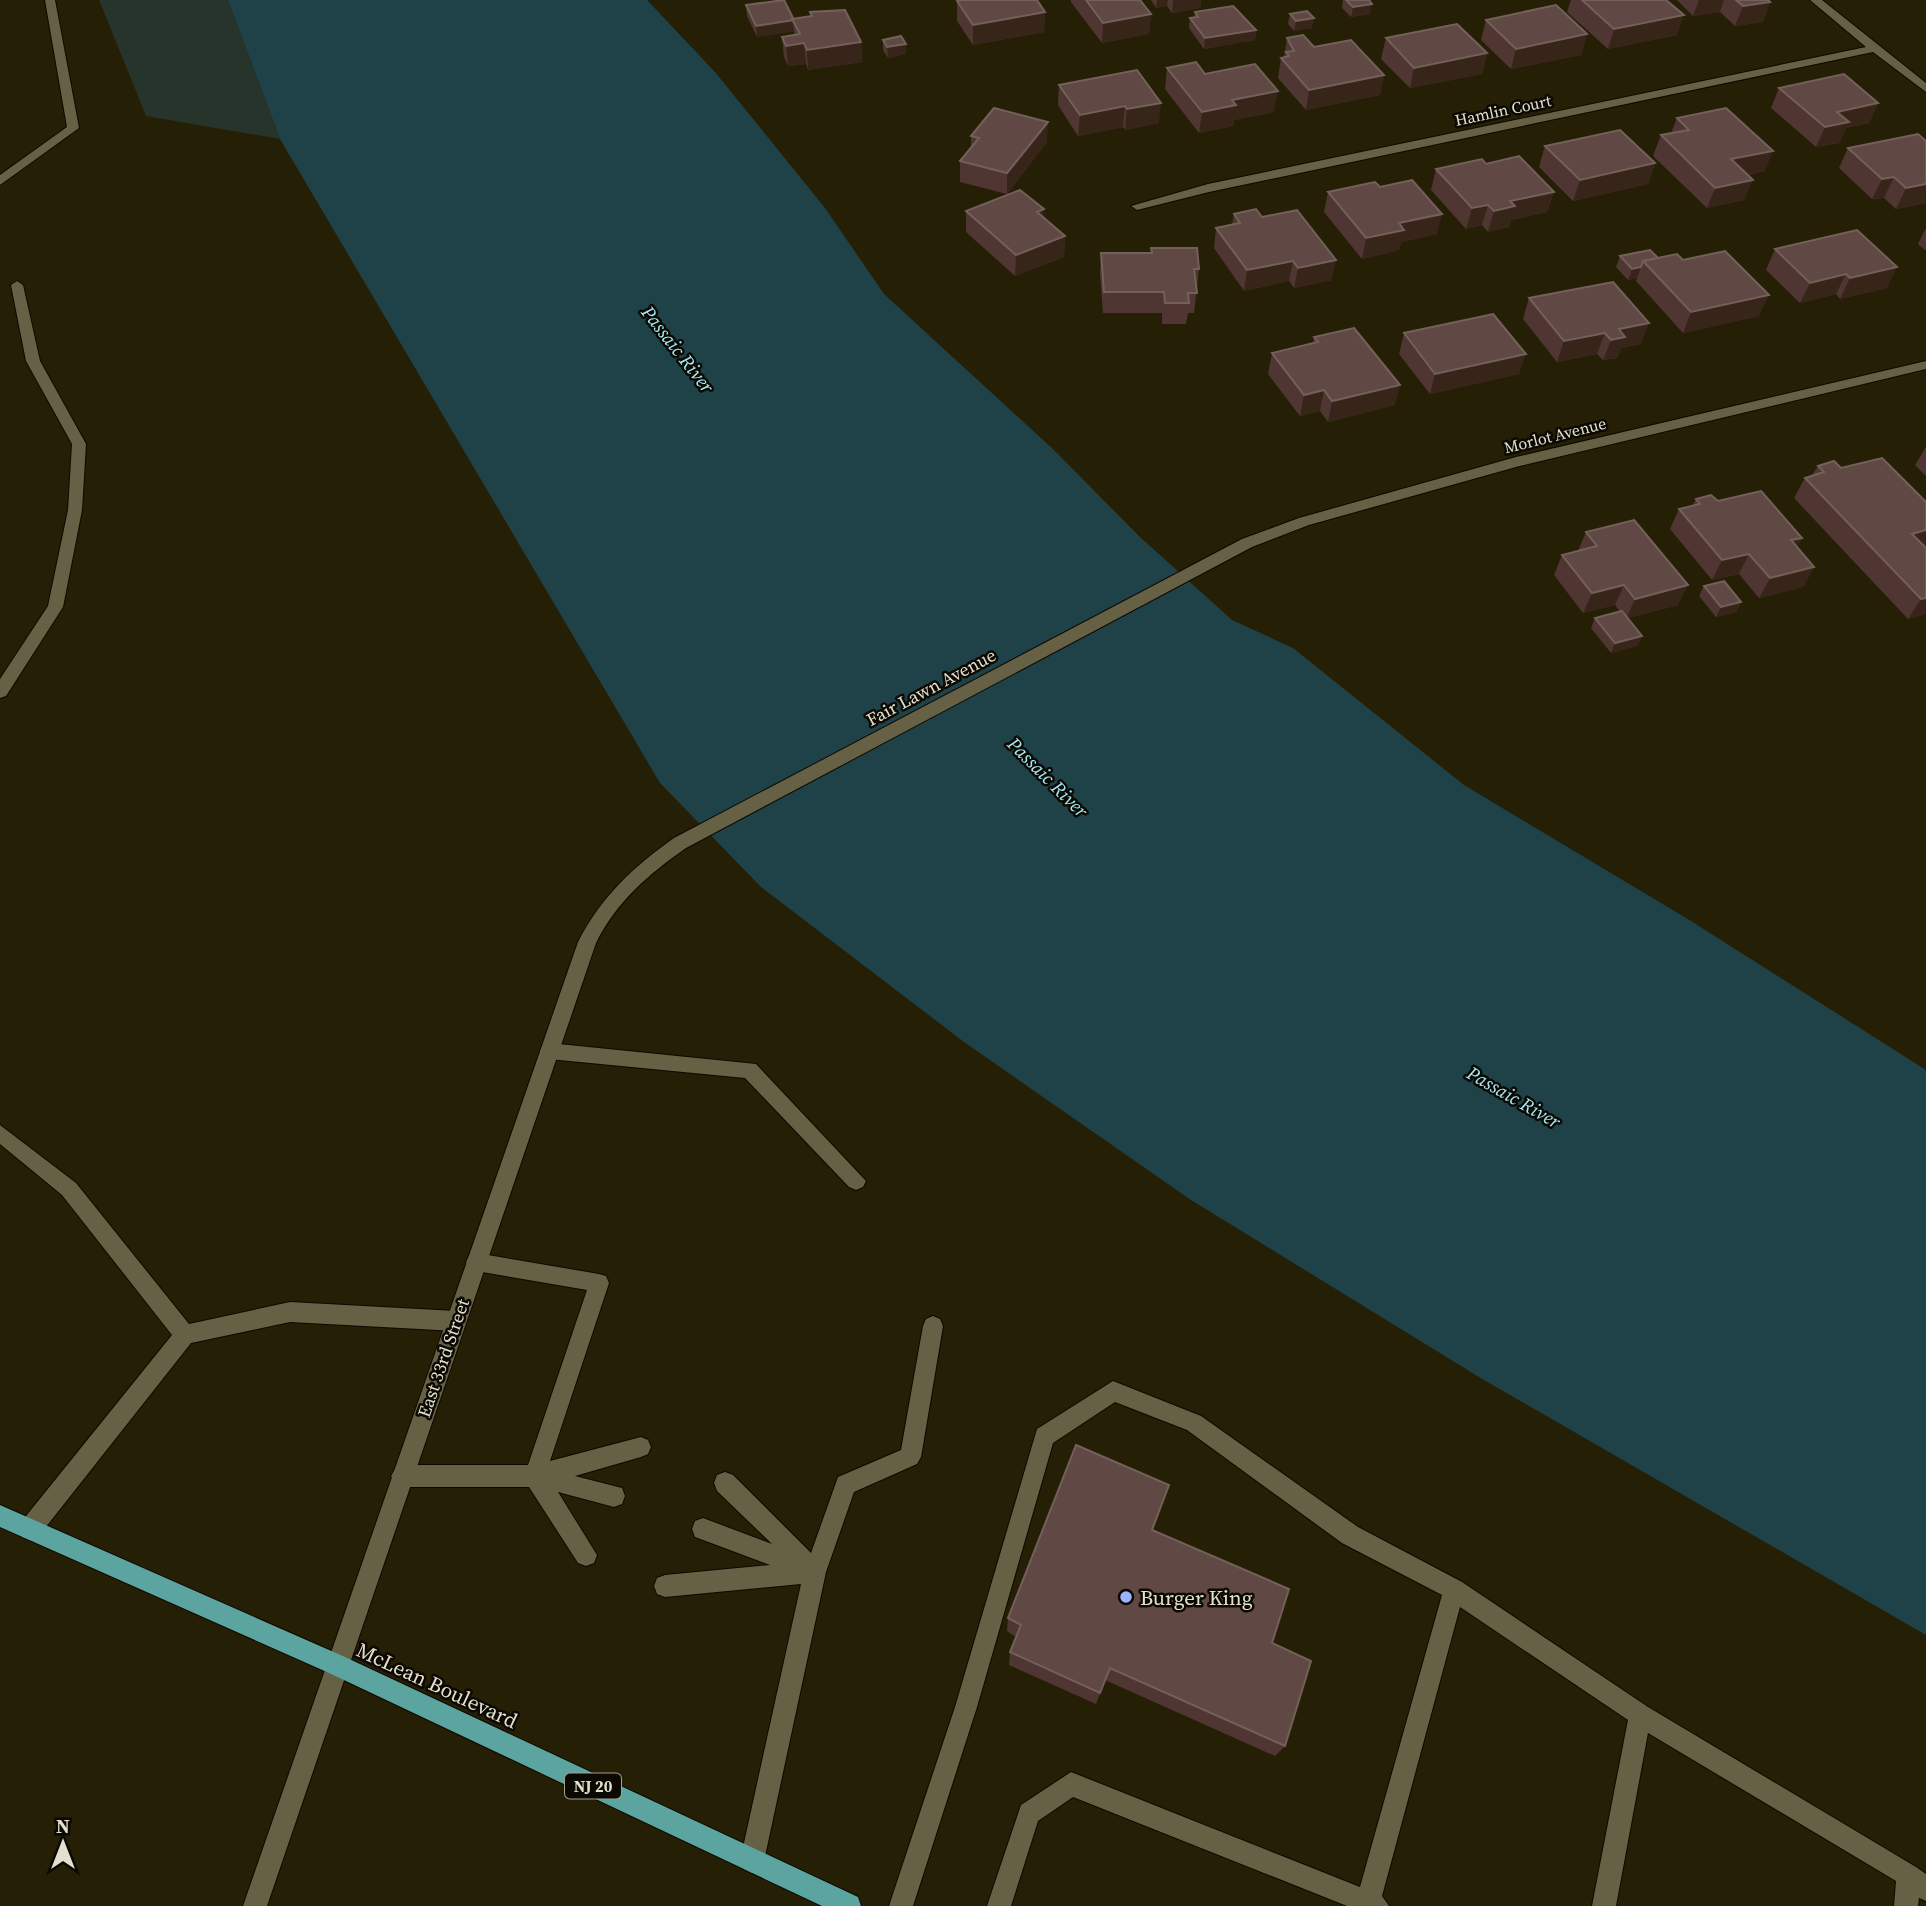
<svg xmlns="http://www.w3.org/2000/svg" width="1926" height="1906" viewBox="0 0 1926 1906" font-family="'Source Serif 4',serif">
<rect width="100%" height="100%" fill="#251f05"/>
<path fill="#26342b" d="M99,0h129l52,139 -134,-23z"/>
<path fill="#1f4248" d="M228,0h419l68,72 110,136 59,86 169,155 87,88 92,83 61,28 171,137 227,136 235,149v565l-447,-258 -288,-177 -227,-158 -203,-155 -101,-104 -380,-644z"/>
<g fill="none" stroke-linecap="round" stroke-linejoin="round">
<g stroke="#0e0900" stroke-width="2">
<g id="lane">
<path d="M45,0h10l24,128 -79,57v-10l67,-48z"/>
<path d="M17,281l6,4 17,76 46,83 -4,66 -19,97 -57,89 -6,2v-19l48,-73 20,-96 4,-66 -46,-83 -15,-76z"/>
<path d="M549,1043l207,21 110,117 -3,6 -7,3 -7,-3 -104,-109 -196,-19 -6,-2 -3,-6 3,-6z"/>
<path d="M0,1125l76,58 113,141 101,-22 166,9 7,3 3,7 -3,7 -7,3 -166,-9 -99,21 -153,194 -8,3 -8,-3 -3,-8 3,-8 150,-186 -110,-140 -62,-51z"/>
<path d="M476,1253l123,21 7,2 3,7 -59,178 91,-24 7,3 3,7 -3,7 -7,3 -66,19 47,12 3,8 -3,8 -8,3 -56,-15 39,63 -3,8 -8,3 -8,-3 -49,-76h-127l-7,-4 -4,-7 4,-7 7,-4h126l59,-175 -111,-19 -7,-3 -3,-6 3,-6z"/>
<path d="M933,1316l7,3 3,7 -22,131 -4,7 -63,28 -28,80 -62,289 -4,8 -8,4 -8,-4 -4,-8 61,-277 -136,13 -8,-3 -3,-8 3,-8 8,-3 105,-10 -75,-28 -3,-8 3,-8 8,-3 69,26 -55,-53 -3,-8 3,-8 8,-3 8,3 78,78 27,-76 63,-27 22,-124 3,-7z"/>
<path d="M1113,1381l88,35 157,111 104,55 186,125 268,160 10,7v27l-7,-3 -1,8h-24l2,-25 -248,-148 -32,173h-24l36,-186 -168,-113 -78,289 7,10h-42l-274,-109 -35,24 -27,85h-24l34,-101 50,-33 289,115 82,-292 -100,-52 -155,-113 -72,-28 -62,41 -76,264 -64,199h-24l66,-199 82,-278z"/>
</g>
</g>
<g stroke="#0e0900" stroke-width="2">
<path id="street" d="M1810,0h12l104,83v9l-53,-40 -664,140 -72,18 -6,-4 77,-22 658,-137z"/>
</g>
<g stroke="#0e0900" stroke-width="2">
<path id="secondary" d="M1926,361v8l-410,98 -207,58 -57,22 -566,301c-37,26 -69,53 -90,95l-329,963h-24l335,-964c23,-45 55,-75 96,-104l568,-299 57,-21 217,-61z"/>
</g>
<g stroke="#0e0900" stroke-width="2">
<path id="primary" d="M0,1505l345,152 513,240 3,9h-39l-493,-233 -329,-146z"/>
</g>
<use href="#lane" fill="#666045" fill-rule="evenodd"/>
<use href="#street" fill="#666045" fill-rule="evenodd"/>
<use href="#secondary" fill="#666045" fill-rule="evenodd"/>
<use href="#primary" fill="#5ba49f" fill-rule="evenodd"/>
</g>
<g fill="#503633">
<path d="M1071,0h69l11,14 -2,20 -47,9 -31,-41z"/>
<path d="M1151,0h50l-1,8 -28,5 -5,-7 -11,2z"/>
<path d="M1343,0h26l1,14 -19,3 -9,-9z"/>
<path d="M1571,0h95l11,35 -69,14 -41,-37z"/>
<path d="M1677,0h91l2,2 -7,20 -28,4 -15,-14 -27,4z"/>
<path d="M957,1l88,11 -1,20 -71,13 -16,-24z"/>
<path d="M746,5l47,14 17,-3v-4l51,30 1,20 -54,8 -2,-6 -18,2 -4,-9 -2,-20 12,-2v-4l-37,6 -10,-21z"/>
<path d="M1195,12l61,18 -1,10 -51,9 -15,-21 1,-10 4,-1z"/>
<path d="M1290,14l22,14 -18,3 -6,-7z"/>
<path d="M1486,20l101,14 -6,21 -70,14 -30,-29z"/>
<path d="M1287,38l97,37 -4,20 -74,15 -28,-32 3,-20 3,-1z"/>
<path d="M1386,38l101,15 -5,21 -72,14 -29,-29z"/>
<path d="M883,40l23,14 -18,4 -5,-8z"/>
<path d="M1167,68l38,6 69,38 -40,8 -1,6 -34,7 -34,-44z"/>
<path d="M1137,70l22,53 -34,7 -2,-3 -45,9 -20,-31 1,-20z"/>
<path d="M1779,88l99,15 -9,20 -23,5 -7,15 -23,4 -45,-39z"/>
<path d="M1677,118l88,53 -17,4 -4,25 -37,8 -54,-52 8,-21 10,-2z"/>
<path d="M1918,134l8,69 -30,6 -12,-11 -12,1 -33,-31 9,-20z"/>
<path d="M971,136l76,6 -40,52 -47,-12v-21l11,-13z"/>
<path d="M1545,146l110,17 -7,21 -75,17 -34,-34z"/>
<path d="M1486,164l68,28 -7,20 -36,8 -2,7 -21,5 -6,-7 -16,4 -35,-39 5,-21z"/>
<path d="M1380,187l57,47 -36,8 -2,8 -37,9 -38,-47 4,-20z"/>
<path d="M966,211l99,25 -1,21 -49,19 -49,-44z"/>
<path d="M1234,214l28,3 70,63 -38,8 -5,-7 -45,10 -30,-43 2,-20 16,-4z"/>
<path d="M1926,228v23l-8,-7z"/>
<path d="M1151,248l48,21 -5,44h-6l-2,11h-24v-11h-59l-3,-39 1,-21h50z"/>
<path d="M1775,249l112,39 -47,11 -4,-5 -36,9 -34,-33z"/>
<path d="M1620,256l63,4 76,56 -76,17 -47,-52 1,-3 -9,2 -12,-13z"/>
<path d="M1529,298l112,46 -20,4 -4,10 -14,2 -6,-6 -40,8 -34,-43z"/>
<path d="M1404,333l115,41 -89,20 -31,-40z"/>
<path d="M1314,337l81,68 -67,17 -8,-11 -20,5 -32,-42 4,-21 41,-10z"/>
<path d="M1926,447v29l-11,-11z"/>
<path d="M1818,466l23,2 85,34v112l-18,5 -114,-121 11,-20 7,-3z"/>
<path d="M1696,499l22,2 84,37 -5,9 17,20 -11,20 -44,11 -20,-24 -27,6 -42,-51 9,-20 13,-3z"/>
<path d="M1586,532l92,73 -50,13 14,18 -5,10 -26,7 -20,-25 4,-10 25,-6 -5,-7 -32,8 -29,-38 8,-20 16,-4z"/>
<path d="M1704,586l37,16 -5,10 -20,5 -17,-21z"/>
<path d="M1152,1530l120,113 13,103 -10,10 -170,-76 -9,24 -87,-39 1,-13 6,-15 -9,-6 1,-13z"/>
</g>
<g fill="#382519">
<path d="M1157,0h11l-1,6 -11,2z"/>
<path d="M1173,0h28l-1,8 -28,5z"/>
<path d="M1699,0h25l-4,12 -27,4z"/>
<path d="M1770,2l-7,20 -28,4 8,-20z"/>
<path d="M1372,4l-2,10 -19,3 2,-10z"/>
<path d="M1045,12l-1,20 -71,13v-20z"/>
<path d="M1151,14l-2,20 -47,9 1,-20z"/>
<path d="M1684,15l-7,20 -69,14 6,-20z"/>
<path d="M1314,18l-2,10 -18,3 2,-10z"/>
<path d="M793,21l1,10 -37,6 -1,-11z"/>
<path d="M1256,30l-1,10 -51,9 1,-11z"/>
<path d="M1587,34l-6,21 -70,14 5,-20z"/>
<path d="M861,42l1,20 -54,8 -1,-20z"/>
<path d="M804,43l2,21 -18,2 -2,-20z"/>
<path d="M906,44v10l-18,4 -1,-11z"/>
<path d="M1487,53l-5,21 -72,14 4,-20z"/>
<path d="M1384,75l-4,20 -74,15 3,-20z"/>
<path d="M1278,91l-4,21 -40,8 -1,6 -34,7 3,-21 30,-12z"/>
<path d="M1161,103l-2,20 -34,7 2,-21z"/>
<path d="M1878,103l-9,20 -23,5 -7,15 -23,4 9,-20 12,-15z"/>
<path d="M1125,106l-2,21 -45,9 2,-21z"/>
<path d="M1048,122l-1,20 -40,52v-21z"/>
<path d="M1773,151l-8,20 -42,9 8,-21z"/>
<path d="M1655,163l-7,21 -75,17 7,-21z"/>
<path d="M1894,177l-10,21 -12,1 10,-20z"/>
<path d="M1753,180l-9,20 -37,8 8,-20z"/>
<path d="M1926,184v19l-30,6 10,-21z"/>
<path d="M1554,192l-7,20 -36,8 -2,7 -21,5 6,-21 16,-10z"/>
<path d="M1488,205l-6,20 -16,4 6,-21z"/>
<path d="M1044,209l-1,21 -6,-18z"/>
<path d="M1442,214l-5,20 -36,8 -2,8 -37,9 4,-21 33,-15z"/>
<path d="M1065,236l-1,21 -49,19 1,-21z"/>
<path d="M1336,260l-4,20 -38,8 4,-20z"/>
<path d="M1293,261l-4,20 -45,10 3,-21z"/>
<path d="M1641,267l-4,11 -9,2 4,-11z"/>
<path d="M1897,267l-10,21 -47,11 10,-21z"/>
<path d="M1846,274l-10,20 -36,9 10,-20z"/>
<path d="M1769,295l-10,21 -76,17 8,-21z"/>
<path d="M1649,323l-8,21 -20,4 -4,10 -14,2 8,-20 8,-11z"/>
<path d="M1605,333l-8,21 -40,8 7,-21z"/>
<path d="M1526,354l-7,20 -89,20 5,-20z"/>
<path d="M1400,385l-5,20 -67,17 4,-21z"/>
<path d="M1324,390l-4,21 -20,5 4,-21z"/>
<path d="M1926,530v17l-26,7 12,-20z"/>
<path d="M1802,538l-11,20v-18z"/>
<path d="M1749,554l-10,20 -27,6 10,-20z"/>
<path d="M1814,567l-11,20 -44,11 11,-20z"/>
<path d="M1624,585l-9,20 -32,8 9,-20z"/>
<path d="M1688,585l-10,20 -52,14 9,-20z"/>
<path d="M1926,598v16l-18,5 13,-20z"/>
<path d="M1741,602l-5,10 -20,5 5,-10z"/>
<path d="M1642,636l-5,10 -26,7 4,-10z"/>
</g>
<g fill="#604844" stroke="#74605a" stroke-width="2">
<path d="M784,0l10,20 -38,6 -10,-21z"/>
<path d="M961,0h76l8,12 -72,13 -16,-24z"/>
<path d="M1086,0h54l11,14 -48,9z"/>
<path d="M1346,0h23l3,4 -19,3z"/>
<path d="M1582,0h84l18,15 -70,14z"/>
<path d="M1736,0h32l2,2 -27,4z"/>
<path d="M1556,5l31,29 -71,15 -30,-29z"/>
<path d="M1233,6l23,24 -51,8 -15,-20 8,-1 -3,-5z"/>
<path d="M845,10l16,32 -54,8 -3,-7 -18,3 -4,-9 18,-3 -8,-15 20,-3 -2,-4z"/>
<path d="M1307,11l7,7 -18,3 -6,-7z"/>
<path d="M1457,24l30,29 -73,15 -28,-30z"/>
<path d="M1303,35l11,12 37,-7 33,35 -75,15 -28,-32 8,-2 -3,-4 8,-1 -7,-13z"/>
<path d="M901,36l5,8 -19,3 -4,-7z"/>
<path d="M1196,62l9,12 50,-10 23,27 -46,9 4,5 -34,7 -35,-44z"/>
<path d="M1137,70l24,33 -34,6 -2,-3 -45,9 -21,-30z"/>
<path d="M1844,74l34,29 -41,9 12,10 -24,5 -46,-39z"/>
<path d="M994,108l54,14 -41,51 -47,-12 19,-23 -8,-2z"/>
<path d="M1726,108l47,43 -42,8 22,21 -38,8 -54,-53 28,-5 -12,-12z"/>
<path d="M1620,130l35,33 -75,17 -35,-34z"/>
<path d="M1918,134l8,7v43l-20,4 -12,-11 -12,2 -34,-31z"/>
<path d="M1519,156l35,36 -44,9 5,5 -21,5 -6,-6 -16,3 -36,-39 46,-10 4,5z"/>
<path d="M1412,180l30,34 -43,9 5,7 -38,8 -38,-46 47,-10 5,5z"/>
<path d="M1020,190l24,19 -7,3 28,24 -49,19 -50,-44z"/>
<path d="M1256,209l6,8 35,-7 39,50 -38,8 -5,-7 -46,9 -31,-42 24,-5 -6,-9z"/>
<path d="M1857,230l40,37 -47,11 -4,-4 -36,9 -35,-34z"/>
<path d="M1151,248h46l2,21h-5l3,24h-9l1,10h-24l-1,-11h-60l-3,-39h51z"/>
<path d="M1650,250l8,8 -15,3 -2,6 -9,2 -12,-13z"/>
<path d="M1725,251l44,44 -78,17 -48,-51 34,-7 6,6z"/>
<path d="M1613,282l36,41 -30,6 6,8 -14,3 -6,-7 -41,8 -35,-43z"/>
<path d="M1493,314l33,40 -91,20 -31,-41z"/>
<path d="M1354,328l46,57 -68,16 -8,-11 -20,5 -32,-42 46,-11 -4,-5z"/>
<path d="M1882,458l44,44v28l-14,4 14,14v50l-5,1 -116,-121 19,-6 -6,-6 16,-5 7,7z"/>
<path d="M1761,491l41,47 -11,2 23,27 -44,11 -21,-24 -27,6 -43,-51 21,-5 -4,-5 15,-4 7,6z"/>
<path d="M1634,520l54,65 -53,14 -11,-14 -32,8 -30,-38 35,-9 -11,-14z"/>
<path d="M1724,581l17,21 -20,5 -17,-21z"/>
<path d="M1622,611l20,25 -27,7 -20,-25z"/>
<path d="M1076,1445l93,40 -17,45 137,59 -17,54 39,18 -26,85 -175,-78 -10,25 -90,-41 11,-27 -13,-7z"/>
</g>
<circle fill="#9cb4fd" stroke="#0b0902" stroke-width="2.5" cx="1126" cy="1597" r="7"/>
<g text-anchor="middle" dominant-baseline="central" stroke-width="5" stroke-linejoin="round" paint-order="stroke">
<g font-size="16" fill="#e3e0d0" stroke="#0b0902">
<text transform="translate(1503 110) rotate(-12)">Hamlin Court</text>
<text transform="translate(1555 435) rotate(-14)">Morlot Avenue</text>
</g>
<rect fill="#0b0902" stroke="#a2a092" stroke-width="2" x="565" y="1773.5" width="56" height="25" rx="5"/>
<g font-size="16" font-weight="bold" fill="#e3e0d0">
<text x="593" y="1786">NJ 20</text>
</g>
<g font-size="18" fill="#e3e0d0" stroke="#0b0902">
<text transform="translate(931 687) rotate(-28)">Fair Lawn Avenue</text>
<text transform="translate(443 1358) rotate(-71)">East 33rd Street</text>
</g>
<g font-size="19" font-style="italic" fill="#a4eaf7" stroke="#0b0902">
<text transform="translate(678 349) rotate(52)">Passaic River</text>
<text transform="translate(1048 777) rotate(45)">Passaic River</text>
<text transform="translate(1514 1097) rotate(30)">Passaic River</text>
</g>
<g font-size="21" fill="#e3e0d0" stroke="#0b0902" text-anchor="start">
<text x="1140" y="1597">Burger King</text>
</g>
<g font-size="21" fill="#e3e0d0" stroke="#0b0902">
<text transform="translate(437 1685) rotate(25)">McLean Boulevard</text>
</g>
</g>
<g transform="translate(63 1843)" stroke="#0b0902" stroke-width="5" paint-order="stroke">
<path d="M0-5L12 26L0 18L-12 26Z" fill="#e3e0d0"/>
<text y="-10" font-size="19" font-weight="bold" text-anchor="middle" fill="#e3e0d0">N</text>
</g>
</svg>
